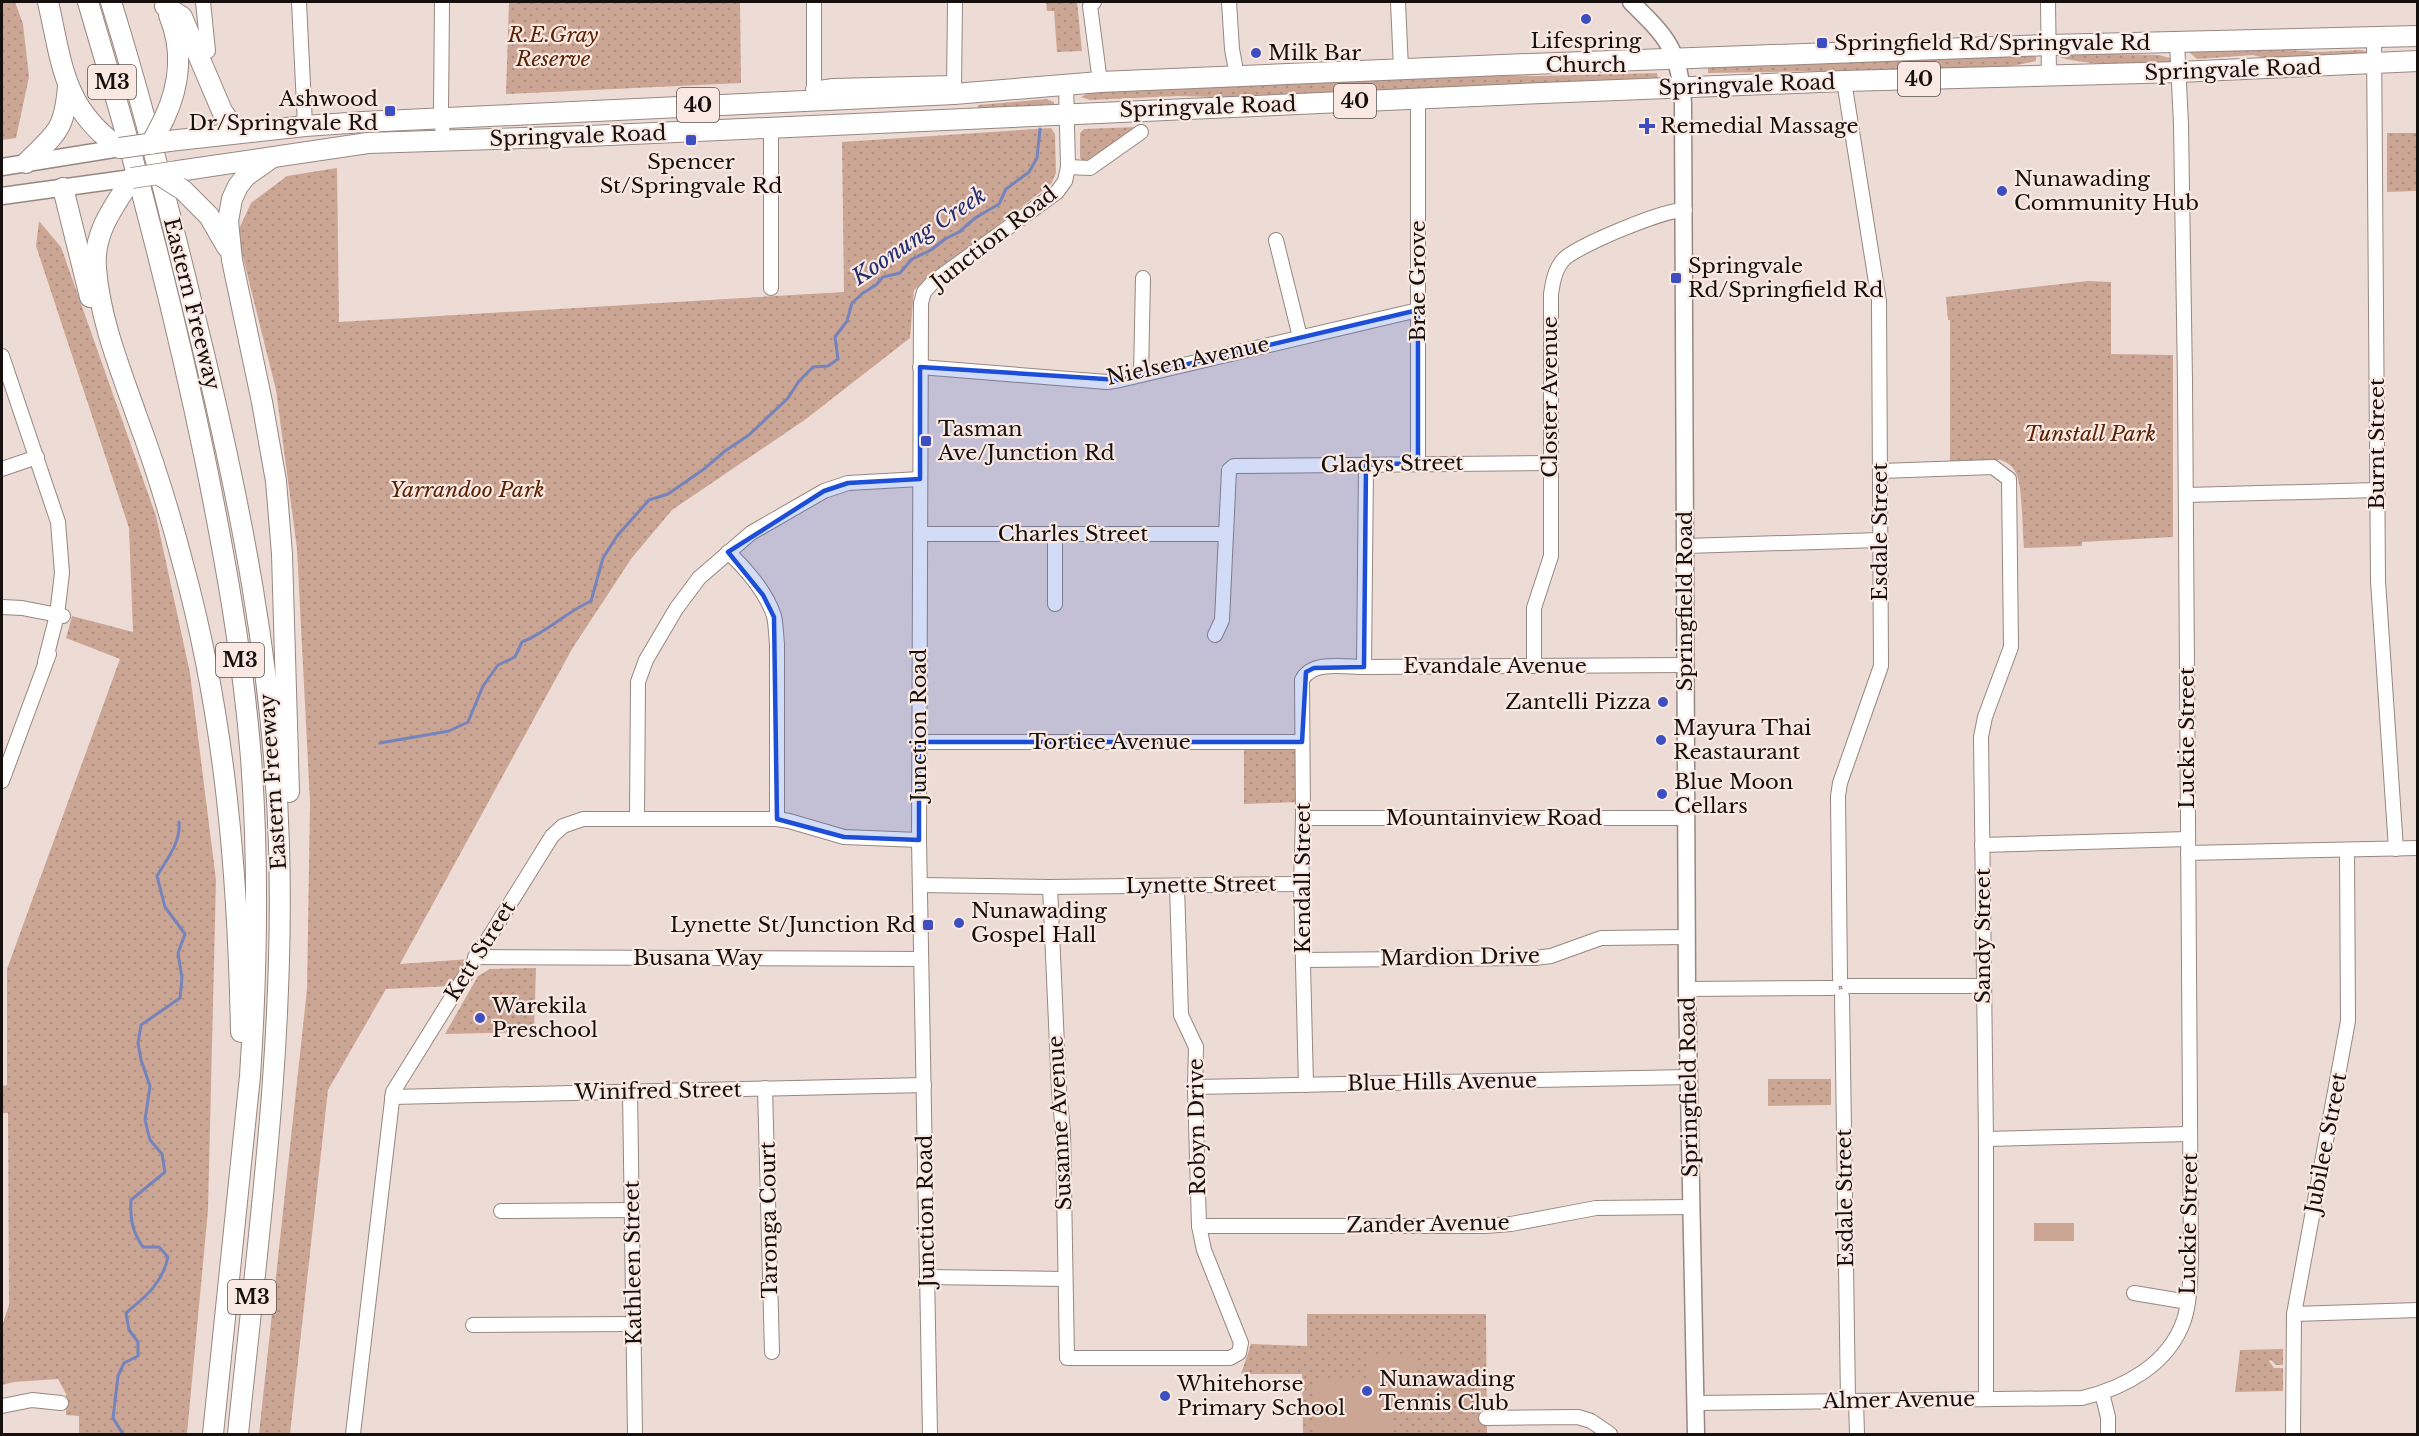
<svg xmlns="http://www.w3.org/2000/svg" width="2419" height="1436" viewBox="0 0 2419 1436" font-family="'Libre Baskerville',serif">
<defs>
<pattern id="grass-dots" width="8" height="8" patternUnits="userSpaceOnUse" patternTransform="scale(1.5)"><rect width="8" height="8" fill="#cca695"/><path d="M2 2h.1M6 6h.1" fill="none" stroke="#ae8e7f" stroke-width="1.8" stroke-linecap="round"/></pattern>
</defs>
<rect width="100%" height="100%" fill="#eddcd5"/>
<g fill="url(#grass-dots)">
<path d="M2,2h13l8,22 6,53 -13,61 -14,2z"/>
<path d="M509,2h231l1,81 -235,11z"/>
<path d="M1046,2h31l5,49 -25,1 -3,-41h-7z"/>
<path d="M2259,48l58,4 43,-2 12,3 -104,6 -15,-4 -56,4 -8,-7 8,-3z"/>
<path d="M2066,53l93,2 11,3 1,4c-14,7 -97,2 -111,-5z"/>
<path d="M2030,54l6,3v4c-65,15 -133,10 -200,10 -43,0 -86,2 -128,2v-7z"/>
<path d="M1657,73l1,6 -413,19 -67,-2 -88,4 -9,-3 11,-6 371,-16 76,1z"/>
<path d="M1046,99l8,3v3l-10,2 -66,2v-4z"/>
<path d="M1136,127l-46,33 -7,1 -3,-3v-25l4,-4z"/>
<path d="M1051,128l4,6 1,39 -5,11 -137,106 -4,48 -104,81 -134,91 -41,49 -59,90 -172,315 70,-5 -16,27 -68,3 -58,101 -38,344h-31l48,-445 3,-187 -13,-253 -21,-159 -39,-157 14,-30 36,-27 50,-8 2,154 505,-30 -2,-150z"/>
<path d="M2387,133h30v58l-30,1z"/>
<path d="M39,221l22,26 95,269 34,157 26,207 -8,330 -21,224h-108v-18l-13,-1v-21l-8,-15 -44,3 -12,3v-59l7,-21 -1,-192h-6v-27l5,-1v-116l113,-310 -54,-21 6,-22 61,16 -4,-104 -93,-282z"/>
<path d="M2088,281l23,1v72l62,1v182l-91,5v4l-58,2c-2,-17 -1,-64 -9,-77 -3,-6 -9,-9 -15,-11l-50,1v-141h-2l-2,-23z"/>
<path d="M1244,742h58l1,60 -59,2z"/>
<path d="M536,968l-2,64 -89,2 33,-58 12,-7z"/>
<path d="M1768,1079h63v26l-63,1z"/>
<path d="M1307,1314h179l1,120h-184l-1,-60h-61l10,-30 56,2z"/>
<path d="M2283,1349v16h-7l-5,-5 -2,1 5,7h9v23l-48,1 5,-42z"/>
</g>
<g fill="#cca695">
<rect x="2034" y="1223" width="40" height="18"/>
<path d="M1416,1355l2,47h-9v10h-17v22h-76v-54l50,-1 1,-23z"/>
</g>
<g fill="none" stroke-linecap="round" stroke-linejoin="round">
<g stroke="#7584bc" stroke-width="3">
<path d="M380,743l69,-12 19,-9 15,-36 15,-21 17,-8 7,-15c26,-10 44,-30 69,-41l12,-43 14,-22 32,-36 19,-6 36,-25 21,-18 24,-16 39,-37 11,-17 14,-14 15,-1 10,-7 -3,-22 12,-16 5,-18 11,-10 13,-8 7,-8 17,-4 12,-14 19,-9 14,-11 14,-7 16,-14 24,-14 7,-15 23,-17 8,-14 3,-29"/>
<path d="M123,1434l-10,-16 5,-42 6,-13 14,-7v-14l-9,-12 -3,-17c20,-17 36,-29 42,-56l-9,-10h-16c-11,-16 -13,-28 -12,-47l34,-28 -3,-18 -12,-14 -5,-20 5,-34 -9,-26 -3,-17 3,-18 39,-27 2,-20 -4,-25 7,-19 -20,-27 -8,-31c10,-17 24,-34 22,-54"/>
</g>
<g stroke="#978780" stroke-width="16">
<g id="minor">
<path d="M203,2l5,49"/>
<path d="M299,2l6,124"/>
<path d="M442,2l-1,108 2,29"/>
<path d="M1094,2l-4,4 10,76"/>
<path d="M1229,2l3,47 5,27"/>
<path d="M1398,2l3,67"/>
<path d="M2048,2l1,74"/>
<path d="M2374,38l4,543 18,268"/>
<path d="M813,89l20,-3 120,-3"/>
<path d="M954,89l1,-87"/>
<path d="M814,95v-93"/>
<path d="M1418,99v364"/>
<path d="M771,127v161"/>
<path d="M1068,167l22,1 51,-36"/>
<path d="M1276,240l24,97"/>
<path d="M2,356l56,166 4,51 -5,42 -12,47"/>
<path d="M920,367l187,15 13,-2 298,-70"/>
<path d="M1141,375l2,-97"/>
<path d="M2,469l35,-12"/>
<path d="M1881,471l112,-4 16,12 2,168 -26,70 -4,20 5,402v260"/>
<path d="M2186,495l191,-5"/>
<path d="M920,534h305"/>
<path d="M1686,546l193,-6"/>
<path d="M728,552c18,17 38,40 46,64 2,9 2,19 3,28v175"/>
<path d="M1055,604v-69"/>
<path d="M2,607l20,1 41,8"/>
<path d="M1215,635l7,-15 7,-150 5,-4 316,-3"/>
<path d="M1534,666v-58l17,-52v-262c2,-13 4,-25 13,-35 15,-14 101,-50 121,-49"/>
<path d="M1364,667l2,-202"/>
<path d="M919,742h383"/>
<path d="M2,781l47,-127"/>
<path d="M637,818l1,-136 8,-22 30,-51 23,-31 52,-45 73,-42 24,-8 72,-4"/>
<path d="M1303,818h383"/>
<path d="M1982,845l206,-6"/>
<path d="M2188,853l230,-5"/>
<path d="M920,885l130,2 251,-3"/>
<path d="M1050,887l9,204 4,41 4,226h163l9,-5 2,-10 -37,-93 -5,-24 -4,-139 1,-40 -15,-32 -4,-129"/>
<path d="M475,957l446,2"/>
<path d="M1303,960l232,-2 16,-2 50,-18 85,-1"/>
<path d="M1840,979l-2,-183 2,-13 41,-117 -2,-365 -35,-220"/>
<path d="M1849,986h134"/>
<path d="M1687,989l145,-1"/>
<path d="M1842,996l6,405"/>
<path d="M1306,1085l-5,-201 2,-66 -1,-138c10,-20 43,-13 62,-13l321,-2"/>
<path d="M1195,1087l494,-10"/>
<path d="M765,1088l7,264"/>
<path d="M630,1091l5,343"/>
<path d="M392,1097l532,-12"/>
<path d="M1986,1139l204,-5"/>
<path d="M501,1211l131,-1"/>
<path d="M1199,1226h286l26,-2 85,-16 95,-1"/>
<path d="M927,1277l138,2"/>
<path d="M2134,1293l54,9"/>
<path d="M2294,1314l124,-4"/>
<path d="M473,1325l162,-1"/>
<path d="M2102,1393l6,24v17"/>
<path d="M1856,1401l1,33"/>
<path d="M1695,1403l387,-5c43,-10 87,-34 102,-78 6,-19 6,-40 7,-60l-6,-879 -4,-257 -4,-82"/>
<path d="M2,1406l30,-6 29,3"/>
<path d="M1486,1418l92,-1 13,4 19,13"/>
<path d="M353,1434l40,-342 159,-256 11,-10 20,-7h194l12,2 55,16 75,3"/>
<path d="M930,1434l-11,-594 2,-537 3,-11 9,-10 124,-90 8,-11 3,-14 -2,-82"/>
<path d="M2293,1434l1,-120 54,-293 -1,-171"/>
</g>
</g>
<g stroke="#978780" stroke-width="19">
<g id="major">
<path d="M1631,2c37,36 49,49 52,102l4,885 9,445"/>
<path d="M2,167l118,-19"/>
<path d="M2,196l130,-18"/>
</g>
</g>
<g stroke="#978780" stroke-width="22">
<g id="highway">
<path d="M48,2c14,61 15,107 72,146"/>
<path d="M88,2c45,150 85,303 117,457 20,99 38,198 46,299 8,106 6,212 -1,318l-37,358"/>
<path d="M111,2c34,109 61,220 88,331 41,168 75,339 80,512 6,197 -21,393 -41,589"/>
<path d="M165,6l17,11 40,94 15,22"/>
<path d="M164,119c16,-34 20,-68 5,-104"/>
<path d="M169,141l136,-15 58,-4 591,-28 146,-12 402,-17 547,-20 369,-9"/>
<path d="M270,159l-24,17 -8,10 -6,13 -4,22 4,39 30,142 14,79 6,73 7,238"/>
<path d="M26,163c30,-30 38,-31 42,-76"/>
<path d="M178,171l190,-28 220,-7 932,-42 324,-13 335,-9 239,-11"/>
<path d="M132,178c-18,29 -39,54 -36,90 4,52 24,100 41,149 18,48 33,97 46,147 42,154 55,309 58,468"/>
<path d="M63,188l27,109"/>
<path d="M183,190l26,26 18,31"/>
</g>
</g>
<use href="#minor" stroke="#fff" stroke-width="14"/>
<use href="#major" stroke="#fff" stroke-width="16"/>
<use href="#highway" stroke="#fff" stroke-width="20"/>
<g stroke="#978780" stroke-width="22" stroke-linecap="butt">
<g id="highway-bridge">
<path d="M151,144l13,-25"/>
<path d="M120,148l49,-7"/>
<path d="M158,174l25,16"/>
<path d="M132,178l46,-7"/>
</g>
</g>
<use href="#highway-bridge" stroke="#fff" stroke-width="20"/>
</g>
<path fill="#1d4ed8" fill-opacity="0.2" stroke="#1d4ed8" stroke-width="4.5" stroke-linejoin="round" d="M1418,310v153l-52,2 -2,202 -50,1 -8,4 -4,70h-383v98l-75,-3 -67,-18 -3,-202 -11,-22 -35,-43 96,-61 24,-8 72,-4v-112l200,13z"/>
<g fill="#3d4ec1" stroke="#fae9e2" stroke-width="2">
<circle cx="1586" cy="19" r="6"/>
<rect x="1816" y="37" width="12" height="12" rx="3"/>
<circle cx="1256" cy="53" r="6"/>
<rect x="384" y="105" width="12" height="12" rx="3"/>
<path d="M1644 117h6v6h6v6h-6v6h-6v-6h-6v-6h6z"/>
<rect x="685" y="134" width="12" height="12" rx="3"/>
<circle cx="2002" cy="191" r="6"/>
<rect x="1670" y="272" width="12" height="12" rx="3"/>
<rect x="920" y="435" width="12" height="12" rx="3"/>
<circle cx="1663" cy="702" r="6"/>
<circle cx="1661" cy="740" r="6"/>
<circle cx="1662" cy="794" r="6"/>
<circle cx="959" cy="923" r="6"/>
<rect x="922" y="919" width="12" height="12" rx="3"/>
<circle cx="480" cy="1018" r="6"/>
<circle cx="1367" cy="1391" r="6"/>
<circle cx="1165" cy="1396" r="6"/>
</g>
<g text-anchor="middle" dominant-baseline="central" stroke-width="4.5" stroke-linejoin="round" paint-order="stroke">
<g fill="#fae9e2" stroke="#5a514d" stroke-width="1.5">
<rect x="1898" y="62" width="42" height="34" rx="4.5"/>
<rect x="88" y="65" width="48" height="34" rx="4.5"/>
<rect x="1334" y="84" width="42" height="34" rx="4.5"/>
<rect x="677" y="88" width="42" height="34" rx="4.5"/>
<rect x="216" y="643" width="48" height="34" rx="4.5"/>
<rect x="228" y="1280" width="48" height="34" rx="4.5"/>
</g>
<g font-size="20" font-weight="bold" fill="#15100d">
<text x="1919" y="79">40</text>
<text x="112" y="82">M3</text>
<text x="1355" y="101">40</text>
<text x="698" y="105">40</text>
<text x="240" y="660">M3</text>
<text x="252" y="1297">M3</text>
</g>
<g font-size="21" font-style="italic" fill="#5a2102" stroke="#fae9e2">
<text x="553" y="35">R.E.Gray<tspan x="553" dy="24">Reserve</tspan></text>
<text x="2090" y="434">Tunstall Park</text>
<text x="467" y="490">Yarrandoo Park</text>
</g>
<g font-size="21" fill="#15100d" stroke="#fae9e2" text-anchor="start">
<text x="1586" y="41" text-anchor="middle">Lifespring<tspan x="1586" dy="24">Church</tspan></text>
<text x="1834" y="43">Springfield Rd/Springvale Rd</text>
<text x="1268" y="53">Milk Bar</text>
<text x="378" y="99" text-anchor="end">Ashwood<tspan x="378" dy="24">Dr/Springvale Rd</tspan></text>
<text x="1660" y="126">Remedial Massage</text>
<text x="691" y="162" text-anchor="middle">Spencer<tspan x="691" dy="24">St/Springvale Rd</tspan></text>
<text x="2014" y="179">Nunawading<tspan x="2014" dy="24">Community Hub</tspan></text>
<text x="1688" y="266">Springvale<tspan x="1688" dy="24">Rd/Springfield Rd</tspan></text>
<text x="938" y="429">Tasman<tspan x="938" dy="24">Ave/Junction Rd</tspan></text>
<text x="1651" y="702" text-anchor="end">Zantelli Pizza</text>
<text x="1673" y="728">Mayura Thai<tspan x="1673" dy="24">Reastaurant</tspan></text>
<text x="1674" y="782">Blue Moon<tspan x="1674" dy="24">Cellars</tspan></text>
<text x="971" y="911">Nunawading<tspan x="971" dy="24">Gospel Hall</tspan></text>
<text x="916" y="925" text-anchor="end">Lynette St/Junction Rd</text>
<text x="492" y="1006">Warekila<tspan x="492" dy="24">Preschool</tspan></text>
<text x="1379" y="1379">Nunawading<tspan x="1379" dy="24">Tennis Club</tspan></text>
<text x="1177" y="1384">Whitehorse<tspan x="1177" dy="24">Primary School</tspan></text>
</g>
<g font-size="21" fill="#15100d" stroke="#fae9e2">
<text transform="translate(2233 70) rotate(-2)">Springvale Road</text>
<text transform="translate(1747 85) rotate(-2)">Springvale Road</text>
<text transform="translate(1208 107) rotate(-2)">Springvale Road</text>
<text transform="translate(578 136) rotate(-2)">Springvale Road</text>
<text transform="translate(994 238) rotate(-38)">Junction Road</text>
<text transform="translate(1418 281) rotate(-90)">Brae Grove</text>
<text transform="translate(192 304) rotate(76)">Eastern Freeway</text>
<text transform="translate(1188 361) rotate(-12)">Nielsen Avenue</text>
<text transform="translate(1550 397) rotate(-90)">Closter Avenue</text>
<text transform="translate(2377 444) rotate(-90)">Burnt Street</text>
<text transform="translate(1392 464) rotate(-1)">Gladys Street</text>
<text transform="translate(1880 532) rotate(-90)">Esdale Street</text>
<text x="1073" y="534">Charles Street</text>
<text transform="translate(1685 601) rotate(-90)">Springfield Road</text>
<text x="1495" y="666">Evandale Avenue</text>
<text transform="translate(919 725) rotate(-90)">Junction Road</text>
<text transform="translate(2187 738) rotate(-90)">Luckie Street</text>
<text x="1110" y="742">Tortice Avenue</text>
<text transform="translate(273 782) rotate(-94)">Eastern Freeway</text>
<text x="1494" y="818">Mountainview Road</text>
<text transform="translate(1303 878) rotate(-90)">Kendall Street</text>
<text transform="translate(1201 885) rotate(-1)">Lynette Street</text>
<text transform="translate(1983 936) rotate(-90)">Sandy Street</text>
<text transform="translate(480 951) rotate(-58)">Kett Street</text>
<text transform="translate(1460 957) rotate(-1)">Mardion Drive</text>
<text x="698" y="958">Busana Way</text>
<text transform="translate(1442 1082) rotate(-1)">Blue Hills Avenue</text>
<text transform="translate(1689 1087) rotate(-91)">Springfield Road</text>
<text transform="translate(658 1091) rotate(-1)">Winifred Street</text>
<text transform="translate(1060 1123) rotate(-93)">Susanne Avenue</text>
<text transform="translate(1197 1127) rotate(-91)">Robyn Drive</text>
<text transform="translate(2326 1143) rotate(-79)">Jubilee Street</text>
<text transform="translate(1845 1198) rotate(-91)">Esdale Street</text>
<text transform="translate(926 1211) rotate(-91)">Junction Road</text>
<text transform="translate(769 1220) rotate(-91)">Taronga Court</text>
<text transform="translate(1428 1224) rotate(-1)">Zander Avenue</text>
<text transform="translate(2189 1224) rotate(-89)">Luckie Street</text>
<text transform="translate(633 1263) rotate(-91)">Kathleen Street</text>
<text transform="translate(1899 1400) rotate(-1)">Almer Avenue</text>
</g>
<g font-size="22" font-style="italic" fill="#232e71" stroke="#fae9e2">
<text transform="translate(919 236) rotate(-34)">Koonung Creek</text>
</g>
</g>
<rect width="2419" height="1436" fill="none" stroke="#15100d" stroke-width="6"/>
</svg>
